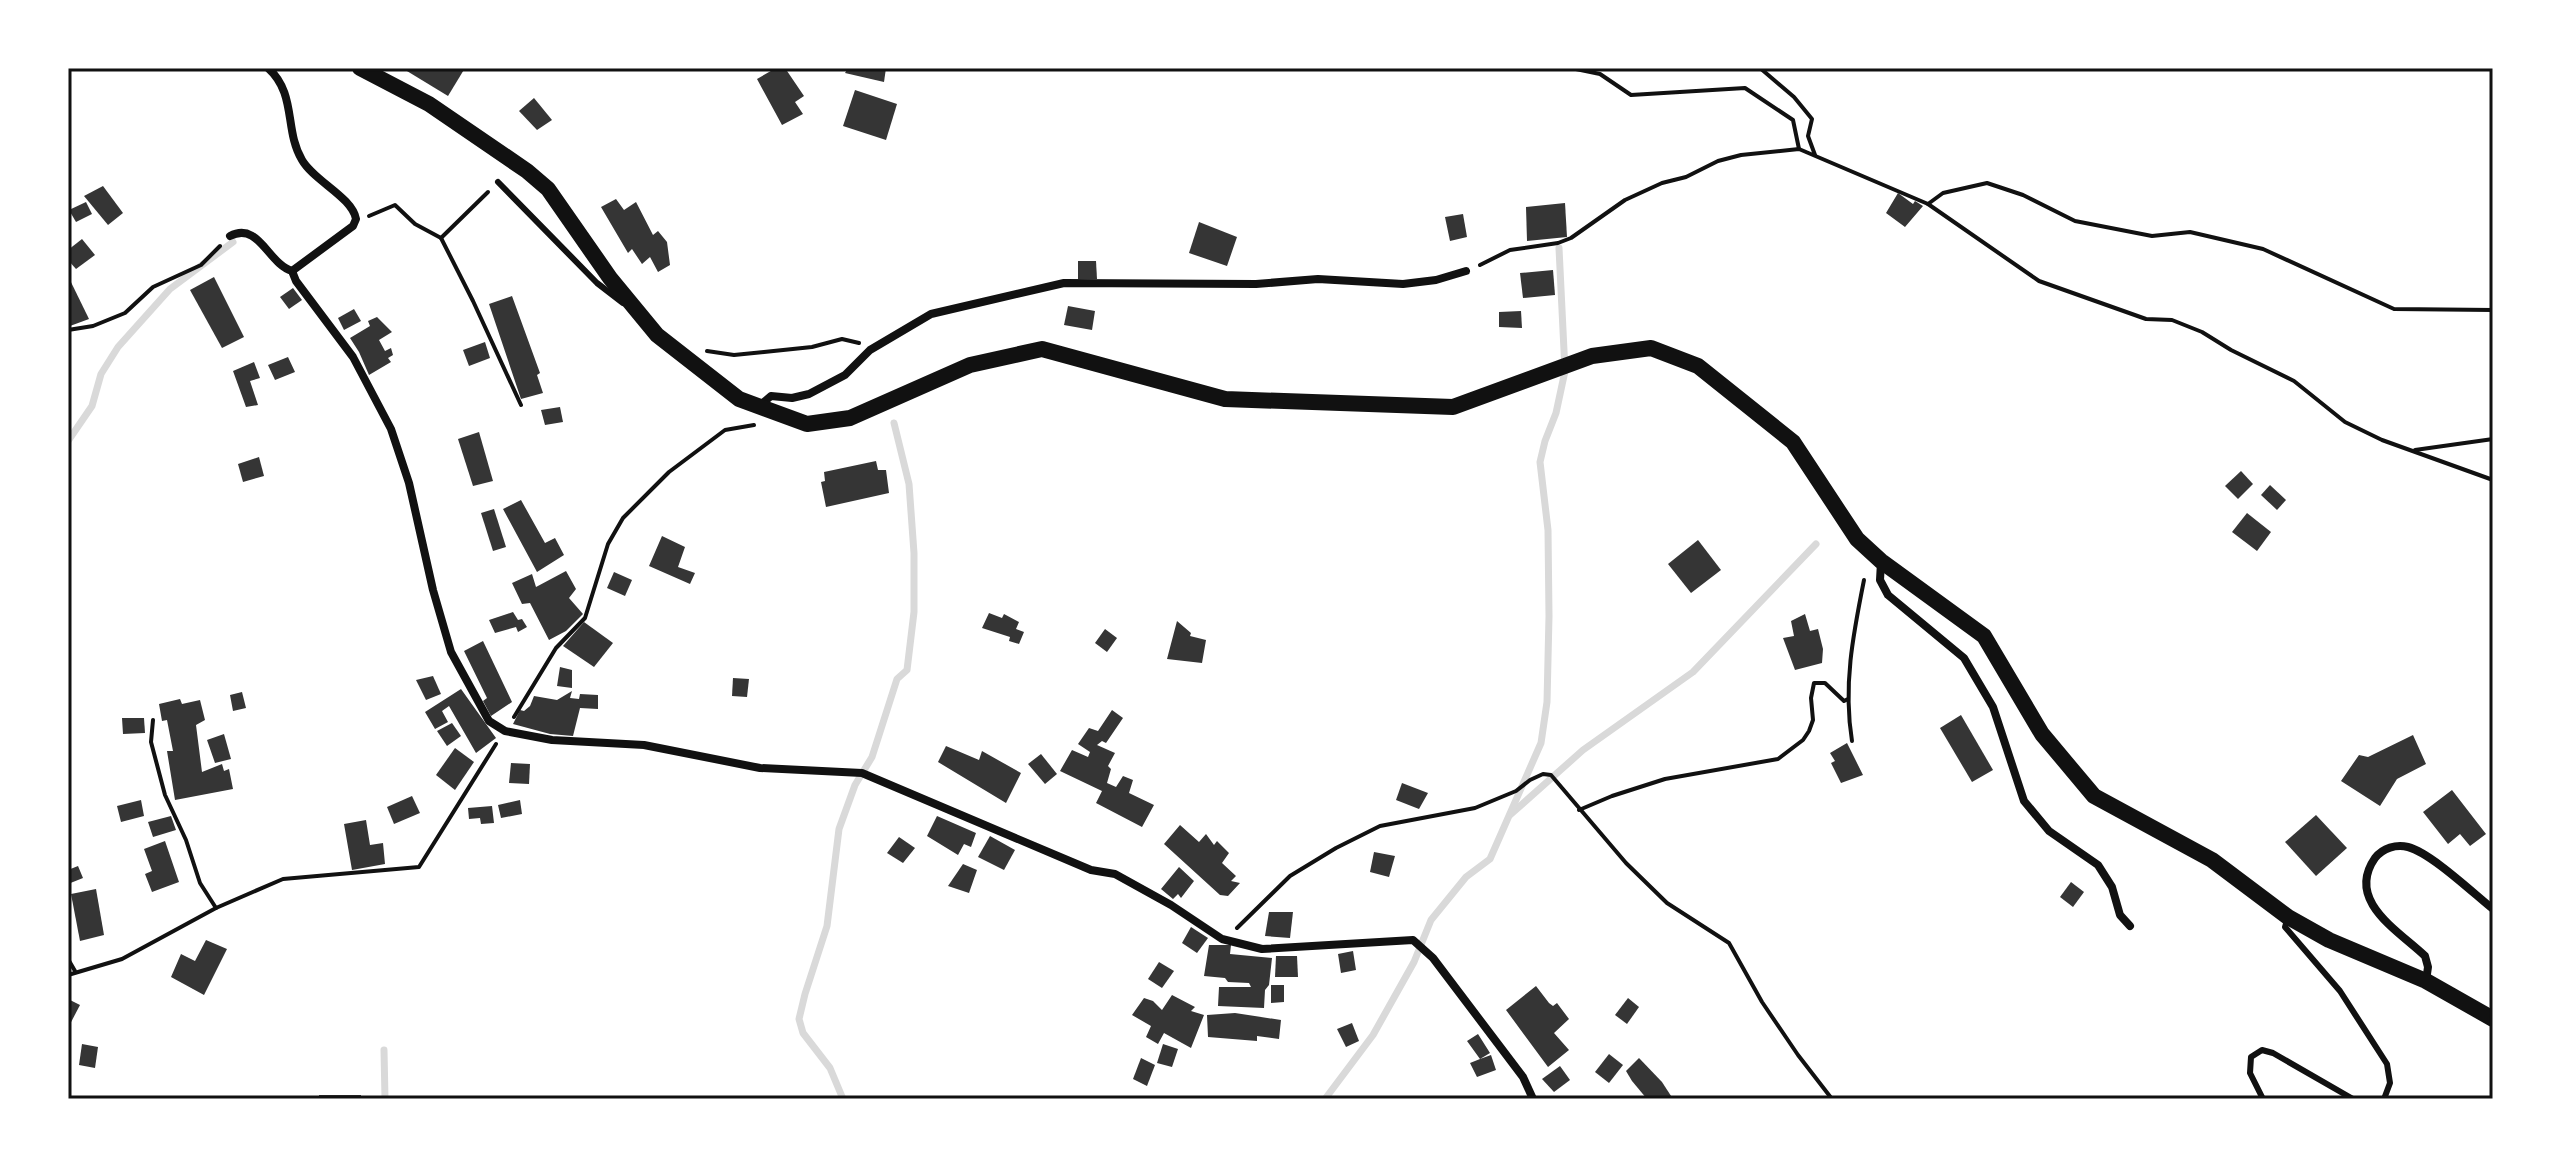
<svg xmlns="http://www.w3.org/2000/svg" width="2561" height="1167" viewBox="0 0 2561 1167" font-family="Roboto,sans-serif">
<rect width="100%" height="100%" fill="#fff"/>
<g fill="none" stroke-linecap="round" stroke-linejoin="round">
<g stroke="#d9d9d9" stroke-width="7">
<path d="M68,441l24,-35 9,-32 17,-27 52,-58 63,-47"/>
<path d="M1510,815l73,-65 110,-78 123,-128"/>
<path d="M384,1050l1,49"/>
<path d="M843,1099l-13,-31 -27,-35 -4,-14 6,-25 22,-68 12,-97 16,-44 17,-28 25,-78 10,-9 7,-58v-59l-5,-69 -15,-61"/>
<path d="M1325,1099l48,-64 41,-73 17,-42 35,-43 24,-18 51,-116 6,-41 2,-86 -1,-86 -8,-68 5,-21 11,-28 9,-42 -6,-123"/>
</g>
</g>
<g fill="#353535">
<path d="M402,68h63l-17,28z"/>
<path d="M776,68h9l19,28 -9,6 8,12 -21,11 -25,-46z"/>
<path d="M848,68h38l-2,14 -39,-9z"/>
<path d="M855,90l42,14 -11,36 -43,-14z"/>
<path d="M534,98l18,22 -15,10 -18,-19z"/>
<path d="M103,186l20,27 -15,12 -24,-29z"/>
<path d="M1898,193l15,11 2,-3 8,5 -18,21 -19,-14z"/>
<path d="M616,199l8,11 12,-8 17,33 5,-4 9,11 3,23 -12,7 -8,-15 -8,7 -10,-15 -4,4 -27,-46z"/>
<path d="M86,202l6,12 -16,8 -7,-12z"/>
<path d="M1565,203l2,34 -40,4 -1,-34z"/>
<path d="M1463,214l4,23 -17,4 -5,-24z"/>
<path d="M1199,222l38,15 -10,29 -38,-13z"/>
<path d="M82,239l13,16 -19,14 -8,-9v-10z"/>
<path d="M1078,261h18l1,18h-19z"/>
<path d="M1553,270l2,25 -32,3 -3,-25z"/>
<path d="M68,276l21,43 -19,7 -2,-3z"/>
<path d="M214,277l30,60 -22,11 -32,-58z"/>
<path d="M293,288l9,12 -13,9 -9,-12z"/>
<path d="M512,296l28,77 -3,2 6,18 -22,6 -32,-95z"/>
<path d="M1068,306l27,5 -3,19 -28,-5z"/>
<path d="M354,309l7,12 -17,9 -6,-12z"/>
<path d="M1521,311l1,17 -23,-1v-15z"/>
<path d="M377,317l15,15 -13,8 6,11 6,-3 2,7 -5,3 3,4 -22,13 -10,-23 -9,-14 20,-12 -2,-5z"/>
<path d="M485,342l5,16 -21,8 -6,-16z"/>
<path d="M288,357l7,15 -20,8 -7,-15z"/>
<path d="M254,362l6,16 -10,3 8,24 -12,2 -13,-36z"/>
<path d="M560,407l3,15 -18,3 -4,-15z"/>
<path d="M479,432l14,49 -20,5 -15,-47z"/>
<path d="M259,457l5,19 -21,6 -5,-18z"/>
<path d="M876,461l2,9h8l3,23 -63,14 -5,-25 4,-1 -1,-9z"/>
<path d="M2241,471l12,13 -15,15 -13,-13z"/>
<path d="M2270,485l16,15 -9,10 -16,-15z"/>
<path d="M521,500l24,43 10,-5 9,17 -27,17 -34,-63z"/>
<path d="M494,509l12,38 -13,4 -12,-38z"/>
<path d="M2247,513l24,19 -14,19 -25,-19z"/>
<path d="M662,536l23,11 -7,20 17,6 -5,11 -41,-18z"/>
<path d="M1698,540l23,30 -30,23 -23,-29z"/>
<path d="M566,571l10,18 -7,9 14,16 -17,17 -17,9 -19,-37 -8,1 -10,-21 20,-9 4,13z"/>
<path d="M614,572l18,8 -7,16 -18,-8z"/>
<path d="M513,612l5,8 4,-1 5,8 -9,5 -2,-5 -21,6 -6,-13z"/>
<path d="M989,613l13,5 2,-4 15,8 -3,7 8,3 -5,12 -10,-3 1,-4 -28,-9z"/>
<path d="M1805,614l5,17 8,-2 5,20 -1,14 -27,7 -12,-32 11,-2 -3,-15z"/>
<path d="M1177,621l14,12 -1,3 16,4 -4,23 -35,-4z"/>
<path d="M584,622l29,21 -19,24 -31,-21z"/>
<path d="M1105,629l12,9 -10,14 -12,-9z"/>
<path d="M483,641l29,61 -21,14 -8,-15 4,-3 -23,-47z"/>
<path d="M560,667l12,3v18l-15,-2z"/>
<path d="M433,676l8,18 -15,6 -10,-20z"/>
<path d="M733,678l16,1 -2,18 -15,-1z"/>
<path d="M461,689l35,49 -20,15 -27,-47 -7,5 6,11 -13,7 -10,-17z"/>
<path d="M572,691l-2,7 9,1 1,-5 18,1v14l-18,-1 -7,28 -23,-2 -37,-10 7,-14 4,1 6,-5 4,-10 23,4z"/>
<path d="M242,692l4,16 -13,3 -3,-16z"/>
<path d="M180,699l2,5 18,-4 5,20 -9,5 6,47 20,-8 2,7 5,-2 4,20 -58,11 -8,-49h6l-6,-31 -5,1 -3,-17z"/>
<path d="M1112,710l11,8 -17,25 -4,-2 -5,4 18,8 -7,13 3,3 -4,14 9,4 7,-11 10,4 -4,13 25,12 -12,22 -46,-24 6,-12 -42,-20 12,-21 16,7 2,-5 -12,-8 11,-16 9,3z"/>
<path d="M1961,715l32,55 -21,12 -32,-54z"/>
<path d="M122,718h22l1,15 -22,1z"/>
<path d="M452,723l9,13 -14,10 -10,-15z"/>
<path d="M224,734l7,25 -16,4 -8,-23z"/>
<path d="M2413,735l13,29 -29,15 -17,27 -39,-25 18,-26 9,2z"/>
<path d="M1847,743l16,32 -22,8 -10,-20 4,-2 -5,-8z"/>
<path d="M946,746l33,14 3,-9 39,22 -15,30 -68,-41z"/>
<path d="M455,748l19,14 -19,28 -19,-15z"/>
<path d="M1041,754l16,20 -12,10 -17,-20z"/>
<path d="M511,763l19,1 -1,20 -20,-1z"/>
<path d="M1402,783l26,10 -9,16 -23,-9z"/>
<path d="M2452,790l34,44 -16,12 -10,-12 -12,10 -25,-32z"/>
<path d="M412,796l8,17 -26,11 -7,-17z"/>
<path d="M141,800l3,16 -23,6 -4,-16z"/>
<path d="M520,800l2,14 -21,4 -3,-13z"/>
<path d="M492,806l2,17 -13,1 -1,-6 -11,1 -1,-11z"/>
<path d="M2316,815l31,33 -31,28 -31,-34z"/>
<path d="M171,816l5,14 -23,7 -5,-15z"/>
<path d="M937,816l39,17 -5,14 -7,-3 -6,11 -31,-19z"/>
<path d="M366,820l4,25 13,-2 2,21 -33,6 -8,-46z"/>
<path d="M1180,825l19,17 7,-8 8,11 3,-4 12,12 -7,10 14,13 -5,5 9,2 -12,13 -8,-1 -56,-51z"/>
<path d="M990,836l25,14 -11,20 -26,-13z"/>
<path d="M899,837l16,11 -12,15 -16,-10z"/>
<path d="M165,841l14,41 -27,10 -7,-18 7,-3 -8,-22z"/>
<path d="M1374,852l21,4 -6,21 -19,-5z"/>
<path d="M963,864l14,6 -8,23 -21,-7z"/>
<path d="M78,866l5,12 -15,6v-14z"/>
<path d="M1179,867l15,14 -13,17 -3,-4 -5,5 -12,-10z"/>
<path d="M2071,882l13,10 -11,15 -13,-10z"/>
<path d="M96,889l8,46 -24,6 -9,-47z"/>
<path d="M1269,912h24l-3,26 -25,-2z"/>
<path d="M1191,927l17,11 -11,15 -15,-10z"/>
<path d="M206,940l21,9 -23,46 -33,-18 10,-23 14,7z"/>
<path d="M1209,945h22l-1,9 42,4 -3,27 -4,5 -1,18 -46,-2 1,-19h32l-2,-4 -21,-1 -3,-4 -21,-2z"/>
<path d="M1353,951l3,19 -15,3 -3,-19z"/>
<path d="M1276,956h21l1,21h-23z"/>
<path d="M1159,962l15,9 -12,17 -14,-9z"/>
<path d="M1271,985h13v17l-13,1z"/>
<path d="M1536,986l13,17 4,3 4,-3 12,16 -15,14 15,17 -21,17 -42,-57z"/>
<path d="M1172,995l23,12 -4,4 13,4 -13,33 -27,-15 -6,11 -12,-7 5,-11 -19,-11 12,-17 9,3 9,9z"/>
<path d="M1628,998l11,9 -12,17 -12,-9z"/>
<path d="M68,999l12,6 -12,23z"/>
<path d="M1235,1013l46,7 -2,19 -22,-3v5l-49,-4 -1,-22z"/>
<path d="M1352,1023l7,18 -13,6 -9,-18z"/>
<path d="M1478,1034l12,19 -10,6 11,-4 5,15 -19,7 -7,-14 10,-4 -13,-18z"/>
<path d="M82,1044l16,3 -3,21 -16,-3z"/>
<path d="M1163,1044l15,5 -6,18 -15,-4z"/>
<path d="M1609,1054l14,11 -14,18 -14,-11z"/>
<path d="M1141,1058l14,7 -8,21 -14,-7z"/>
<path d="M1639,1058l23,24 11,17h-26l-15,-18 -6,-10z"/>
<path d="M1560,1066l10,14 -16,12 -12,-13z"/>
<rect x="319" y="1095" width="42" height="4"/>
</g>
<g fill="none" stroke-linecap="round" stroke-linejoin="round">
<g stroke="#111" stroke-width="4">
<path d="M1571,68l29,6 31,21 114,-7 48,32 6,29"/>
<path d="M1760,68l34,29 18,22 -4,17 7,19"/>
<path d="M1928,204l15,-11 44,-10 36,12 52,26 77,15 38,-4 73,17 131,60 99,1"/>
<path d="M369,216l26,-11 20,19 26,14 47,-46"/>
<path d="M441,238l32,63 48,104"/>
<path d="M1480,265l30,-15 48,-7 13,-5 54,-38 37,-17 24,-6 32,-16 23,-6 58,-6 129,55 111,77 107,38 26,1 30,12 29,18 63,31 51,41 37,18 111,40"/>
<path d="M68,330l25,-4 32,-13 28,-26 48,-22 19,-19"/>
<path d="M707,351l27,4 30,-3 48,-5 30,-8 17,4"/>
<path d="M2415,450l78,-11"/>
<path d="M514,717l42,-69 29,-30 23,-74 15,-26 46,-46 56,-42 29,-5"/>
<path d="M153,720l-2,22 14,53 21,45 14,43 16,25"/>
<path d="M1852,741c-9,-55 1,-106 12,-161"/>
<path d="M1579,810l33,-14 53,-17 113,-20 25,-19 6,-9 4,-11 -2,-22 3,-15h11l19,18 4,-2"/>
<path d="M1237,928l53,-52 46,-28 44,-22 95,-18 41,-17 14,-11 13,-6 8,1 75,88 41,40 62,40 33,59 36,53 34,44"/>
<path d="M68,959l7,12"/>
<path d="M68,975l54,-16 94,-51 67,-29 136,-12 77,-123"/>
</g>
<g stroke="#111" stroke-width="6">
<path d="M498,182l99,101 26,20"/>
<path d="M2287,920l-2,7 55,64 47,73 3,19 -6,16"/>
<path d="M2263,1099l-13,-26 1,-16 11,-7 11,3 80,46"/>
</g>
<g stroke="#111" stroke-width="8">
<path d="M268,68c29,26 16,62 34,92 12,21 50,37 54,59l-3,7 -61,45 4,10 57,76 38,72 18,54 24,107 18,62 38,69 16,10 47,9 92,5 116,23 102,5 229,97 24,4 56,31 51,34 40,10 151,-9 20,18 90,119 10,22"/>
<path d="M230,236c29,-15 38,28 62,35"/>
<path d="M758,407l13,-11 21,2 17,-4 36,-19 25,-25 61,-36 133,-31 192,1 62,-5 85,5 33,-4 30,-9"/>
<path d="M1881,562l-1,18 8,15 76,63 29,49 31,94 25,30 49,34 14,22 8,28 10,11"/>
<path d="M2426,981l2,-14 -3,-11c-26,-25 -80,-55 -50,-98 8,-10 21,-14 33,-11 23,6 65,46 85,62"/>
</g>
<path stroke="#111" stroke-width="16" d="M360,68l69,36 98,67 21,18 62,89 47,57 82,64 68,25 43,-6 120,-53 72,-16 183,50 228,8 139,-51 59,-8 47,18 95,76 64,97 24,22 103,75 58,98 52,62 118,64 76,57 41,23 97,41 67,38"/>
</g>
<rect width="2561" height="1167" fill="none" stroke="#ffffff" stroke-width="140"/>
<rect x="70" y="70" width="2421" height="1027" fill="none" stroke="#111" stroke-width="3"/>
</svg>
